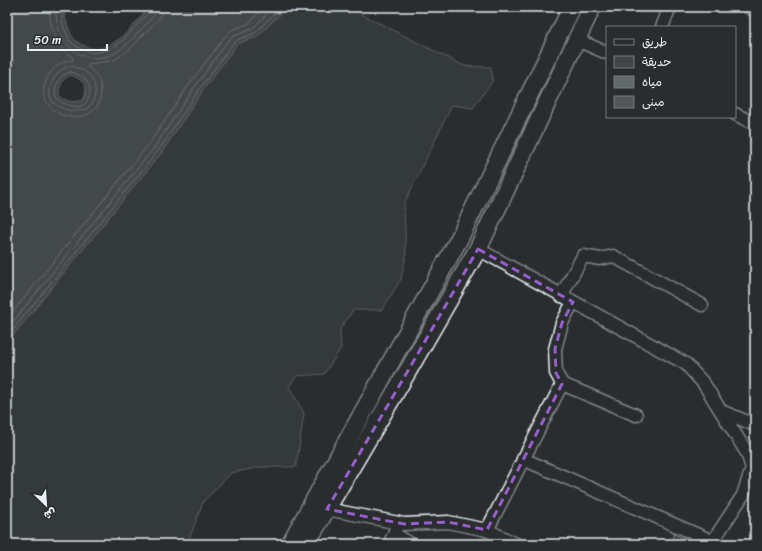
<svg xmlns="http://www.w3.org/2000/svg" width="762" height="551" viewBox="0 0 762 551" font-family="Sriracha,'Playpen Sans Arabic',sans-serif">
<rect width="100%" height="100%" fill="#2a2d2e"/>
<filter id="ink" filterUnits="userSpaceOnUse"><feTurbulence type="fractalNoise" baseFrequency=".025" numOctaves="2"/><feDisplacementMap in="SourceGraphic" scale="8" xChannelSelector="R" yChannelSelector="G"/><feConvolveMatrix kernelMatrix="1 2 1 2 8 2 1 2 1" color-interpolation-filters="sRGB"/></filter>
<g filter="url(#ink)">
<path fill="#424648" stroke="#959ca0" d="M288,7h59l117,59 27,1 2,13 -20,28 -21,-3 -48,99 2,51 -5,24 -19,31h-29l-13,19 1,19 -17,26 -28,2 -7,11 15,26 -8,54h-35l-30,6 -28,29 -16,42h-52l-8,-3 -2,3h-118v-201l154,-190 40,-60 33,-45 5,-5 18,-6z"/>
<path fill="#63686b" stroke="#989fa3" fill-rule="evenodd" d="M7,7h58c-2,9 3,19 6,27 3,7 9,10 16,13 26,8 47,-23 62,-40h137l-29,30 -18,6 -5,5 -33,45 -40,60 -154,190zM70,75c13,4 20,12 13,25 -9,3 -18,2 -24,-5 0,-8 3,-16 11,-20z"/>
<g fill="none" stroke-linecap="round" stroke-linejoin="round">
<g stroke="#b3bac0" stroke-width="1">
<path d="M50,7c-2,13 4,30 11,40 3,5 9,7 12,11l-1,2c-9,1 -16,5 -21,12 -31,43 47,65 50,21 0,-11 -3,-19 -13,-26v-3l22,-3 6,-2 14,-10 29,-31 3,-6 1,-5"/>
<path d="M56,7c-1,5 0,10 1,15 5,26 27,43 53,33 12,-4 22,-16 31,-26 6,-6 15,-13 16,-22"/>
<path d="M61,7l2,18 7,17 9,6 14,5 16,-3 13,-9 28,-30 2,-4"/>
<path d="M71,66c15,4 25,11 24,27 -1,5 -2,11 -6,14 -5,4 -12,4 -18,4 -7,-2 -17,-5 -20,-12 -6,-12 7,-32 20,-33z"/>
<path d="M71,72c11,3 19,8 19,21 -1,3 -2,8 -5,11 -9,6 -26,0 -30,-9 0,-10 5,-22 16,-23z"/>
<path d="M7,319l142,-175 40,-59 34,-46 8,-9 17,-6 17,-17"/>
<path d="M7,329l147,-181 40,-60 33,-46 7,-6 18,-7 22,-22"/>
<path d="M7,337l151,-186 40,-60 33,-45 6,-6 18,-7 26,-26"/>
</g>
</g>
<path fill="#535759" stroke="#e8f1f8" d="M674,534l23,10h-27z"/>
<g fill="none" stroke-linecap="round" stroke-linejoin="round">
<g stroke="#e8f1f8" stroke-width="15">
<g id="street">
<path d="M748,7l7,4"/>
<path d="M662,27l8,-20"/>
<path d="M577,40l30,13"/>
<path d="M735,114l20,10"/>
<path d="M478,249l208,115 18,20 43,69 5,15 -9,27 -32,49"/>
<path d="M561,296l22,-40 17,3 13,-3 89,49"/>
<path d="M562,384l74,31"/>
<path d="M721,411l34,14"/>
<path d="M523,459l189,82"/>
<path d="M327,509l77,15 44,-2 39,8 29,14"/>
<path d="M487,530l75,-146 -6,-11 -1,-24 7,-26 11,-21"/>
<path d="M394,534l17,10"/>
<path d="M390,544l8,-21"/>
</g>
</g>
<g stroke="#e8f1f8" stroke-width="20">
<g id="secondary">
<path d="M290,544l169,-305 113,-232"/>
<path d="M306,544l103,-175 69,-120 114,-242"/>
</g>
</g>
<use href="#street" stroke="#2a2d2e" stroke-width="12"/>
<use href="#secondary" stroke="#2a2d2e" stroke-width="17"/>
</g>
</g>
<path d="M0 0H762V551H0ZM478,249l95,53 -11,21 -7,26 1,24 6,11 -75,146 -39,-8 -44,2 -77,-15 82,-140z" fill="#2a2d2e" fill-opacity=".55" fill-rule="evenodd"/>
<path fill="none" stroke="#965dcd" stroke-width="3" stroke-dasharray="8 5" stroke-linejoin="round" d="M478,249l95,53 -11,21 -7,26 1,24 6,11 -75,146 -39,-8 -44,2 -77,-15 82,-140z"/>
<rect width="762" height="551" fill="none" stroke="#2a2d2e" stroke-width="24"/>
<rect x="12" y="12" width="738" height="527" fill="none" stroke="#e8f1f8" stroke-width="1.5" filter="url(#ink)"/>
<rect x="606" y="26" width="130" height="92" fill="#2a2d2e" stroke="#767b7f"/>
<rect x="614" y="39" width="20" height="6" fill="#2a2d2e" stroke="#767b7f"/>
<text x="642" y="46" font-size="12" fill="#e8f1f8">طريق</text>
<rect x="614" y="56" width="20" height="12" fill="#424648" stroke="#767b7f"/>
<text x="642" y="66" font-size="12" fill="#e8f1f8">حديقة</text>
<rect x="614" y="76" width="20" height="12" fill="#63686b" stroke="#767b7f"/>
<text x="642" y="86" font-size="12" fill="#e8f1f8">مياه</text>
<rect x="614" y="96" width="20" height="12" fill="#535759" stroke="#767b7f"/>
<text x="642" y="106" font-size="12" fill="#e8f1f8">مبنى</text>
<g transform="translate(46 505) rotate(155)" stroke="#2a2d2e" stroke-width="3" paint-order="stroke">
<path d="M0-3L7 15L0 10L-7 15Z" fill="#e8f1f8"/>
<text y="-6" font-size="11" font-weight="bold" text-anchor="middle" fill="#e8f1f8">ش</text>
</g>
<path d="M28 44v6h79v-6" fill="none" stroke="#e8f1f8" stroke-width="2"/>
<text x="34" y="44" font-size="12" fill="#e8f1f8" stroke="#2a2d2e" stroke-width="3" paint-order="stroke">50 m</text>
</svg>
